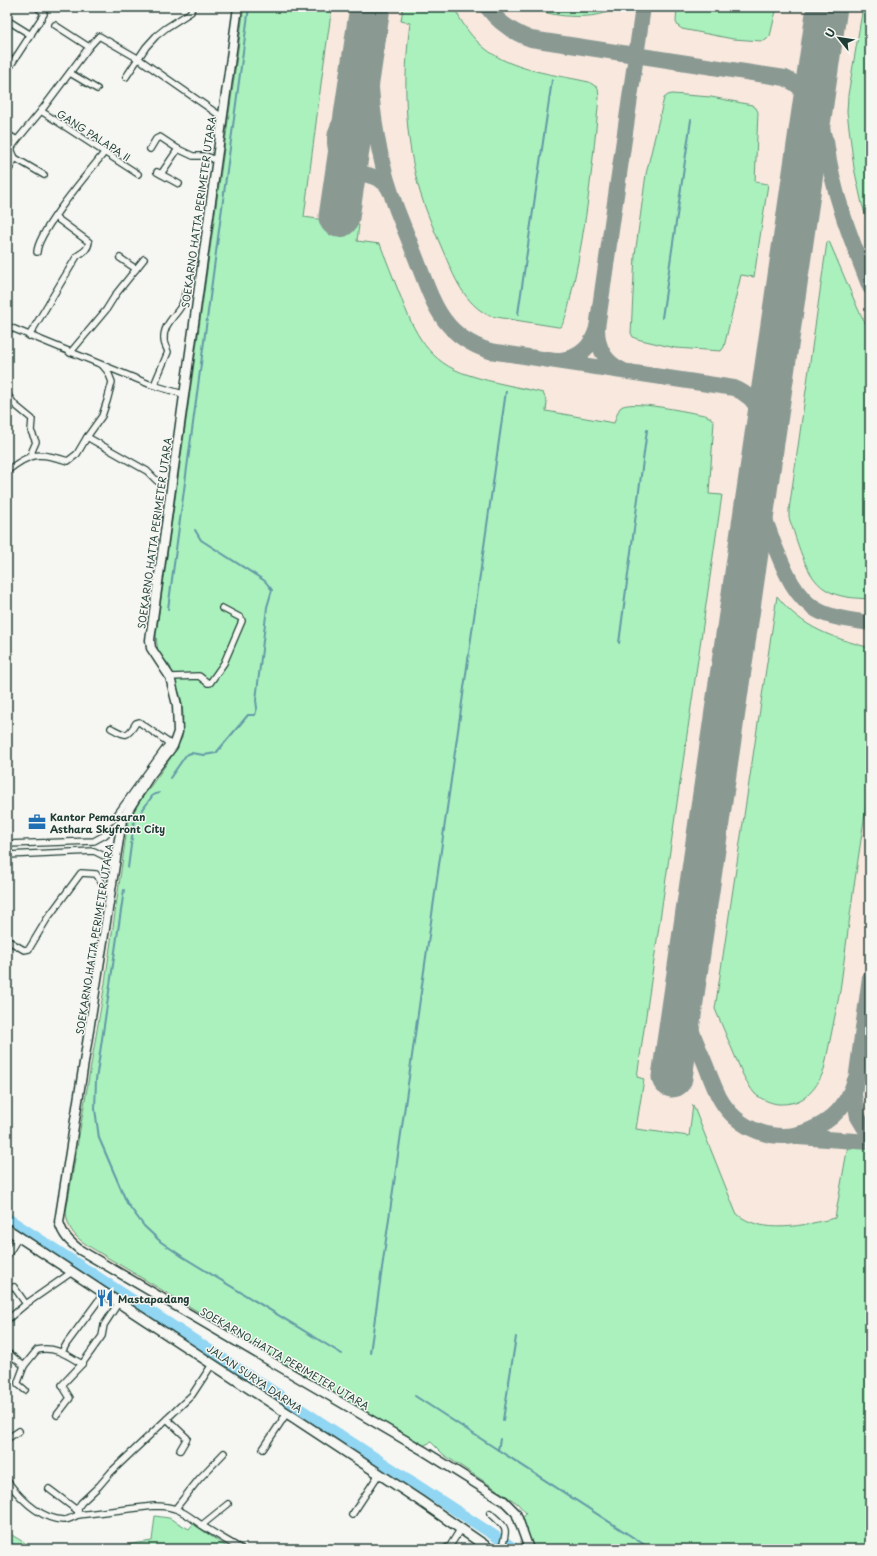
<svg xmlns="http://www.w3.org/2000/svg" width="877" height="1556" viewBox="0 0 877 1556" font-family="'Playpen Sans',sans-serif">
<rect width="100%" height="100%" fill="#f6f6f2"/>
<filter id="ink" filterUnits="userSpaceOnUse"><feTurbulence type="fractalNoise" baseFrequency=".025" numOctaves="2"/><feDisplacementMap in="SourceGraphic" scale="8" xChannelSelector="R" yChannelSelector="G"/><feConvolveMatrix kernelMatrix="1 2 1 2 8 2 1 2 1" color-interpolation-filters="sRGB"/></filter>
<g filter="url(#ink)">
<path fill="#f8e8de" d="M243,7h627v1542h-338l-9,-31 3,-5 -3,-4 -6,-6 -73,-47 -13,-14 -8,5 -324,-192 -26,-17 -6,-9 -3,-17 31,-175 24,-161 6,2 4,-6 -8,-5 6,-45 10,-18 39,-54 4,-16 30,6 7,-175 -51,-10z"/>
<g fill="#aaf1bd" stroke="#649778">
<path d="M244,7h88l-10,69 -18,141 55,8 -2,16 23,3c7,17 13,34 20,51 14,37 28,68 69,80 24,8 50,12 74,18l4,9 -1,9 68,12c2,-4 3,-11 6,-15 8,-10 71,5 85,7l6,3 3,4 -5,72 13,1 -85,582 7,2 -8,50 53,7 4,-31 43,108c25,23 70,12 99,5l14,-78 21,2v407h-337l-10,-31 3,-5 -9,-10 -73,-48 -13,-13 -8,4 -323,-193c-18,-11 -32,-18 -34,-41l39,-229 23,-161 10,-18 32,-45 12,-21 1,-24 -2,-16 -11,-32 -12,-14 -2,-17z"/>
<path d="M403,7h51c29,62 75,62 135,75l9,6 1,9c-6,64 -12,126 -26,189 -3,13 -5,29 -12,41h-3l-68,-11c-26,-12 -36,-40 -47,-65 -8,-19 -17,-39 -23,-59 -16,-55 -17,-113 -10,-169l-9,-2z"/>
<path d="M533,7h77l-2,5c-17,7 -59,6 -75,-5z"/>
<path d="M677,7h100l-7,29 -4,4 -4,1 -29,-2 -51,-10 -4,-3 -2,-4z"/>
<path d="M863,7h7v222l-8,-25 -8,-36 -7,-56 1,-17z"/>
<path d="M672,94l39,3 41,8 4,3 2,4 -3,70 13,2 -14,93 -13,-2 -17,72 -3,4 -46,-3 -38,-9 -4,-2 -2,-4 4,-78 11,-81 18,-76 4,-3z"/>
<path d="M829,241l29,68 12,23v267c-15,-1 -32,-1 -45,-10 -20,-12 -28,-50 -36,-71v-8l38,-268z"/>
<path d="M777,596c26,33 55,41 93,52v132l-17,113 -13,98 -16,79c-9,22 -21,35 -46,34 -8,-1 -17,-5 -23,-10 -5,-6 -8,-12 -12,-19l-28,-66z"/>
<path d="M155,1516l14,2 20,11 4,-5 37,25h-130l52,-8z"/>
<path d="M7,1532l26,16 12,1h-38z"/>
</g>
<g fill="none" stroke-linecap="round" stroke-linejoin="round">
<g stroke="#6399a6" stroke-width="2">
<path d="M518,314l34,-234"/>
<path d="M662,318l29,-198"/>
<path d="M168,609l81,-602"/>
<path d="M619,643l28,-213"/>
<path d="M170,778l16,-23 5,-2 13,2 12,-2 32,-38h7l2,-7 -1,-8 11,-93 5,-17 -7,-9 -64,-41 -6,-10"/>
<path d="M128,868l6,-46 19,-27 6,-2"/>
<path d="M124,890l-28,190 -1,29 4,29 28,65 17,23 17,16 22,15 159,97"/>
<path d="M370,1353l136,-962"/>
<path d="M415,1396l236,153"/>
<path d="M503,1420l13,-83"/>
<path d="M498,1450l2,-11"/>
</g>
<g stroke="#91d6f2" stroke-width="11">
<path d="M7,1218l508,331"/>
<path d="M7,1544l5,5"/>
</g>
<g stroke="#8a9a93" stroke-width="16">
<path d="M371,7c-4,64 0,128 21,189 6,19 15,38 22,57 18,45 25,82 76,98l244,37c29,12 29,33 29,60"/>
<path d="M487,7c11,15 27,26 44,32l254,39c33,16 35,41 42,73"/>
<path d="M361,68c-3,13 -3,28 -8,39 -3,6 -8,10 -12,15 -9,12 -8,31 3,42 14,14 37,7 46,27"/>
<path d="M823,114l-1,-42 2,-41"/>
<path d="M826,141c6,51 25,98 44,146"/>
<path d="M597,328l46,-321"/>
<path d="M561,360c19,-2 31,-14 36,-32 0,18 7,34 25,42"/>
<path d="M761,461c0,15 -1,31 1,46 2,12 7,23 11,35 10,24 20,54 44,68 16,9 35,10 53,13"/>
<path d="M688,963c-2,14 -5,29 -3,43 2,19 12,37 19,55 5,12 9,24 15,36 18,33 57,48 91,33 23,-9 38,-27 45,-50"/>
<path d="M870,977l-16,118 4,22 6,10 6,6"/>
<path d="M798,1137l72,5"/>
</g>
<g stroke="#8a9a93" stroke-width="41">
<path d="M339,217l31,-210"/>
<path d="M672,1077l155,-1070"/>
</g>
<g stroke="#1f3d34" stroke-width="8">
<g id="street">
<path d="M7,20l24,15"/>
<path d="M55,25l34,22"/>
<path d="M7,71l37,-57v-1l-7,-6"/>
<path d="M70,73l27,16"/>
<path d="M126,77l20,-30 10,-11 10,-8 25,-16 1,-5"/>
<path d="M41,111l97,63"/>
<path d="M7,134l10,6"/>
<path d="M150,149l6,-10 4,-2 18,12 15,7h13l10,4"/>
<path d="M15,158l29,17"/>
<path d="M157,172l22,12"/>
<path d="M7,173l8,-15 -3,-7v-4l5,-7 24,-29 48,-64 10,-11 40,23 83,58"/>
<path d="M161,174l17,-25"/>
<path d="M37,252c1,-21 52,-80 67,-99"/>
<path d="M120,258l16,11"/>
<path d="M7,326l142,58 34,10"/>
<path d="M29,336l48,-80c6,-4 11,-6 12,-14l-34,-25"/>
<path d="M70,353l36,-43 10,-16 28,-35"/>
<path d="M154,385l14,-33c-1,-4 -4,-7 -4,-12 -2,-20 21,-28 21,-47"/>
<path d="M7,394l8,11 17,14 -1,12 5,11 -4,9v4"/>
<path d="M87,437l60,34 10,10"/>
<path d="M7,471c24,-19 32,-19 61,-10l9,-7 10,-17 15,-21 5,-15 5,-19 -4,-10 -5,-6"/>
<path d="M7,539l1,1"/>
<path d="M170,677l29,-1 9,7h2l14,-20 18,-42 -1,-3 -19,-10"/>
<path d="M111,728c15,8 16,10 25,-5l3,-1 30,21 -51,70 6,3"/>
<path d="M7,844l87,-3 11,-6 17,-15"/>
<path d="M7,855l87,-4 12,6 9,10"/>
<path d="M7,940l17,10 5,-1 18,-30 34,-46 15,1 10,16 5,1"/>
<path d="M7,1256l8,-13 2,-7"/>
<path d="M14,1287l12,17"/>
<path d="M7,1320l19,-16 46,-32"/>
<path d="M7,1352l17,14 -6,16v2l7,6"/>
<path d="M62,1352l5,-9 37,-50"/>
<path d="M24,1366l13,-16c18,-4 30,5 45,14l20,-28 2,-11 15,-23"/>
<path d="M57,1415l13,-17 -8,-13 20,-21"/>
<path d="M167,1419l20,19 -7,12"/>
<path d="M7,1439l12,-8"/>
<path d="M263,1449l24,-36"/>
<path d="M7,1481c13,17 33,38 56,39 6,0 10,-3 15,-5l76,-9c25,0 30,7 49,20 12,8 25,15 38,23"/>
<path d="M49,1489l29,22"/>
<path d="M176,1508l23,-29 25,-26"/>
<path d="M490,1513c16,15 19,14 11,36"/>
<path d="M78,1515v-7l3,-5 18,-17 12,-14 81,-77 21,-32"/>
<path d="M352,1515l27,-41"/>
<path d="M202,1525l26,-21"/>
<path d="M445,1549l5,-3 11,-18"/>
</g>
</g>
<g stroke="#1f3d34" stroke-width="11">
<path id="secondary" d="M238,7l-88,633 1,8 19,29 7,28 1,27 -5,14 -24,31 -27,43 -63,402c4,14 11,20 21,28l344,201 80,50 12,12 13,36"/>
</g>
<g stroke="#1f3d34" stroke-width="12">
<path id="primary" d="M7,1229l412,271 71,49"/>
</g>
<use href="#street" stroke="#f6f6f2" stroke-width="5.5"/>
<use href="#secondary" stroke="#f6f6f2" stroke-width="8"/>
<use href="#primary" stroke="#f6f6f2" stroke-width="9"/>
</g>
</g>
<defs>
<g id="office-bare" transform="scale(1.38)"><path d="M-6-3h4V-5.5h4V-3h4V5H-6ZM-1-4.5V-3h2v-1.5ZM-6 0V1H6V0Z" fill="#1f6fb2" stroke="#f6f6f2" stroke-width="2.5" paint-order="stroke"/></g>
<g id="restaurant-bare" transform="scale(1.38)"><path d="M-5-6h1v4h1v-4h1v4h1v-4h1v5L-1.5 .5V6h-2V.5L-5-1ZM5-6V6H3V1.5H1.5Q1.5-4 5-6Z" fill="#1f6fb2" stroke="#f6f6f2" stroke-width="2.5" paint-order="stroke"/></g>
</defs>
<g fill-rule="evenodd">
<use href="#office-bare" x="37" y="822"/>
<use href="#restaurant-bare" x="105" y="1298"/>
</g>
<g text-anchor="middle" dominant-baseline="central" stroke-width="3" stroke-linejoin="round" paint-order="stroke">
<g font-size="10" fill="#1f3d34" stroke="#f6f6f2">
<text transform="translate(94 135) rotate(33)">GANG PALAPA II</text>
<text transform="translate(198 212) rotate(-82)">SOEKARNO HATTA PERIMETER UTARA</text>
<text transform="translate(154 533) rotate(-82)">SOEKARNO HATTA PERIMETER UTARA</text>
<text transform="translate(94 939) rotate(-81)">SOEKARNO HATTA PERIMETER UTARA</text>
<text transform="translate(285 1358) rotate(30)">SOEKARNO HATTA PERIMETER UTARA</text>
<text transform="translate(255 1378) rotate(34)">JALAN SURYA DARMA</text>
</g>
<g font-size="10" font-weight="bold" fill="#1f3d34" stroke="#f6f6f2" text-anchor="start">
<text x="50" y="816">Kantor Pemasaran<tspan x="50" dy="12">Asthara Skyfront City</tspan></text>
<text x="118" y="1298">Mastapadang</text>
</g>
</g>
<rect width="877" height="1556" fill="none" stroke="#f6f6f2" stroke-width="24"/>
<rect x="12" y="12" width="853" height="1532" fill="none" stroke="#1f3d34" stroke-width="1.5" filter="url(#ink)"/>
<g transform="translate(839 38) rotate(300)" stroke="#f6f6f2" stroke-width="3" paint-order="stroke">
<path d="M0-3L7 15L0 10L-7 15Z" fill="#1f3d34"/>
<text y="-6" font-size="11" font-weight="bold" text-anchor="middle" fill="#1f3d34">U</text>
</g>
</svg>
